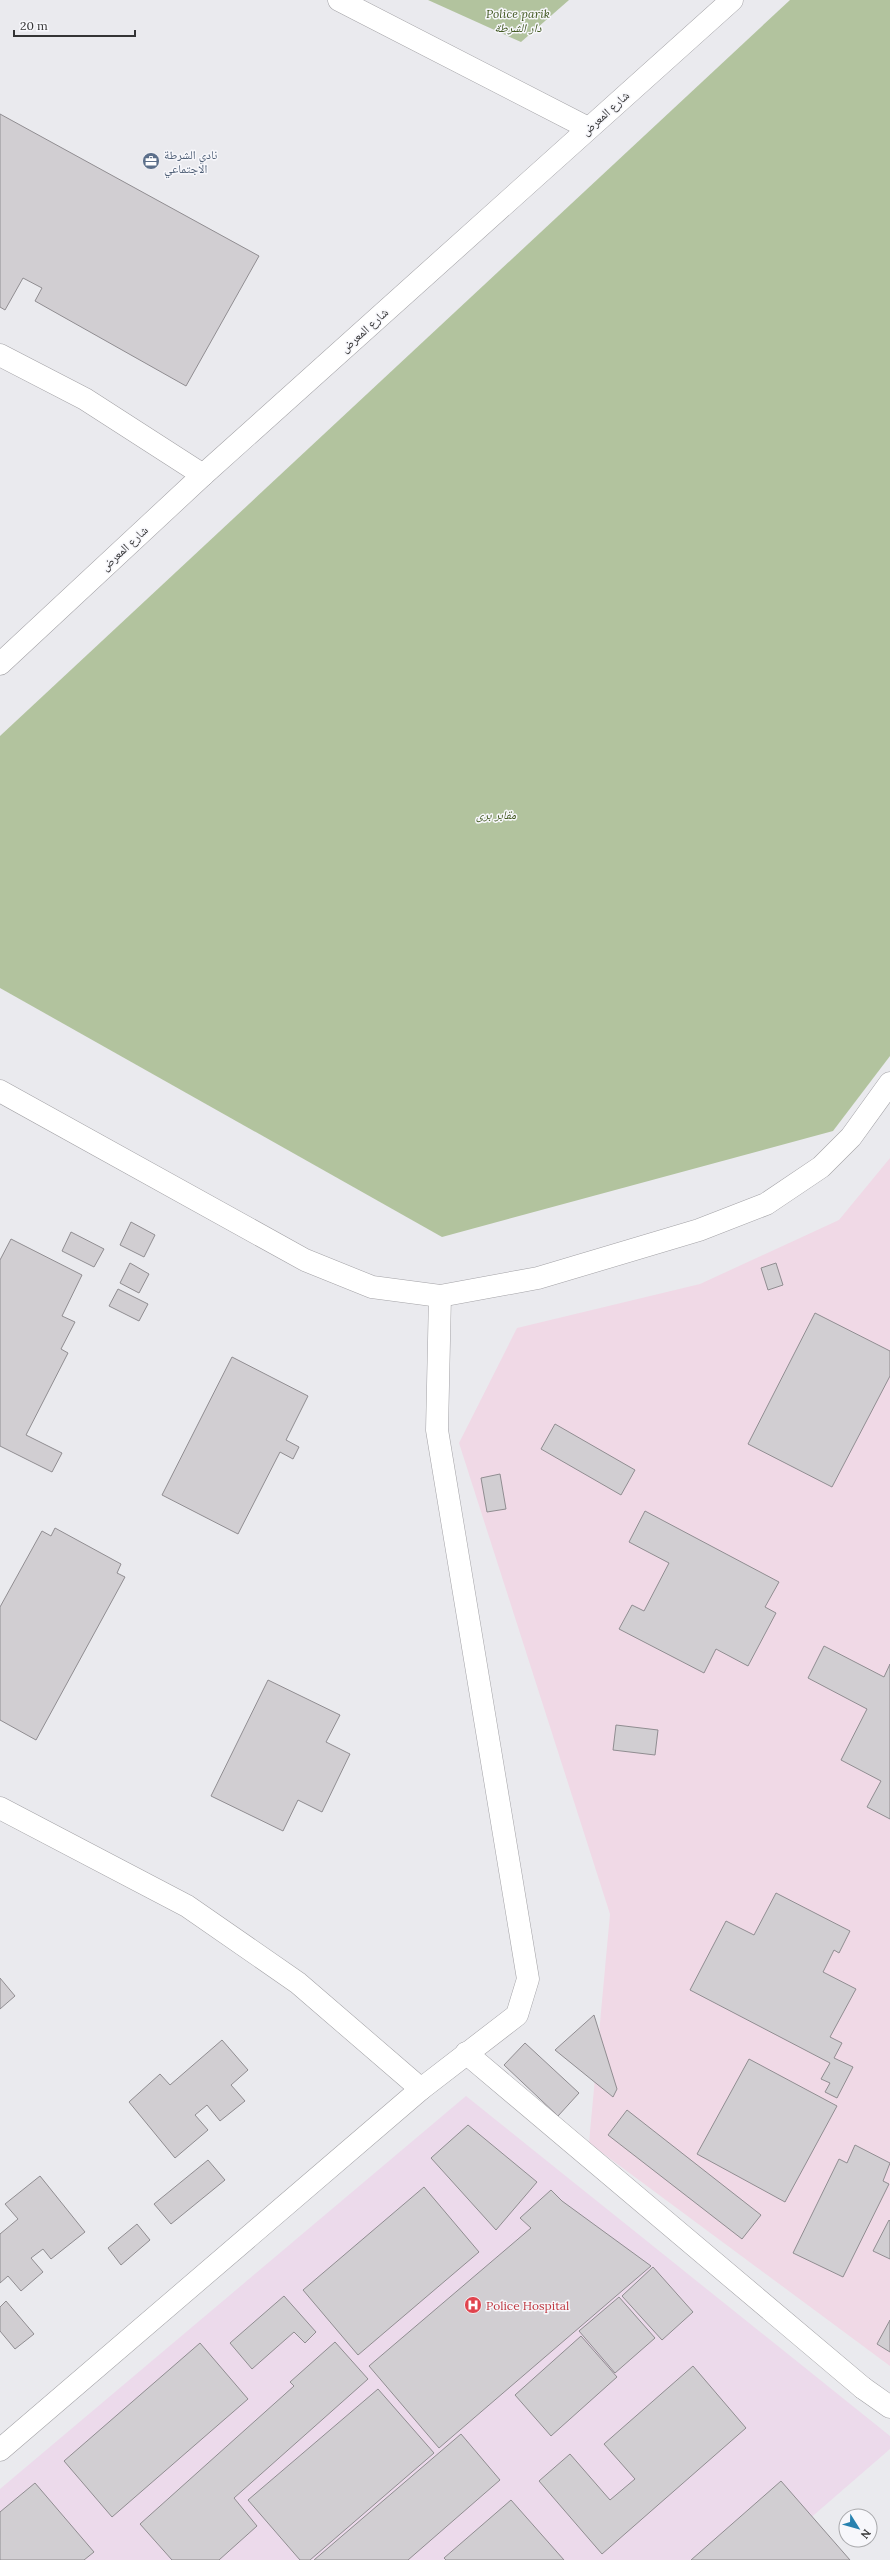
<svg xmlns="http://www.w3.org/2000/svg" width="890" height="2560" viewBox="0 0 890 2560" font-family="Lora,'Noto Naskh Arabic',serif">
<rect width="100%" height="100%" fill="#eaeaee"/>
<path fill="#f0d9e6" d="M890,1158v1208l-301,-223 21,-229 -151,-471 58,-115 183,-44 139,-64z"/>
<path fill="#ecdaeb" d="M466,2096l424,340v13l-128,111h-762v-71z"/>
<g fill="#b2c39e">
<path d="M428,0h141l-48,42z"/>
<path d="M790,0h100v1056l-57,75 -391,106 -442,-249v-252z"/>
</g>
<g fill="#d1ced2" stroke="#908d91">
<path d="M0,114l259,142 -73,130 -151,-85 7,-13 -19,-10 -18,32 -5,-3z"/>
<path d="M131,1222l24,13 -11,22 -24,-12z"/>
<path d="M71,1232l33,17 -10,18 -32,-16z"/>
<path d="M11,1239l71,36 -20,41 13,6 -14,27 7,4 -42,82 36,18 -10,19 -52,-26v-186z"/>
<path d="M130,1263l19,11 -10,19 -19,-10z"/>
<path d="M776,1263l7,22 -15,5 -7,-22z"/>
<path d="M118,1289l30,15 -9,17 -30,-15z"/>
<path d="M815,1313l75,38v25l-58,111 -84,-43z"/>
<path d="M232,1357l76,39 -22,44 13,7 -6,12 -13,-7 -42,82 -76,-39z"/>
<path d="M555,1424l80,46 -14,25 -80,-46z"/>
<path d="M500,1474l6,35 -19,3 -6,-34z"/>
<path d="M645,1511l134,71 -14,25 11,6 -28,53 -32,-17 -12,24 -85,-44 13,-24 12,6 25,-48 -40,-21z"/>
<path d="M55,1528l66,36 -4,9 8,4 -89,163 -36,-20v-113l42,-76 9,5z"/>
<path d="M824,1646l60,31 6,-13v155l-23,-12 14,-26 -40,-21 26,-51 -59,-31z"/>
<path d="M268,1680l72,35 -14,27 24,12 -28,58 -24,-12 -15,31 -72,-35z"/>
<path d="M616,1725l42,5 -3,25 -42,-5z"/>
<path d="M776,1893l74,38 -11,22 -5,-3 -11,22 33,17 -26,48 12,6 -8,15 19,9 -16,31 -12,-6 5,-9 -9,-4 9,-16 -140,-73 36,-69 28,14z"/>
<path d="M0,1978l15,18 -15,13z"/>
<path d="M594,2015l23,74 -4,8 -58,-47z"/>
<path d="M222,2040l26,30 -17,15 14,16 -25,20 -13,-16 -12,10 13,15 -33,28 -46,-56 31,-28 10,11z"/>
<path d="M525,2043l54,50 -21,23 -54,-51z"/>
<path d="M749,2059l88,47 -52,96 -88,-48z"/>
<path d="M627,2110l134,105 -19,24 -134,-104z"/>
<path d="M468,2125l69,57 -41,48 -65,-72z"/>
<path d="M855,2145l35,18 -7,18 6,3 -46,93 -50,-24 46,-94 8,4z"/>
<path d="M208,2160l17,20 -54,44 -17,-20z"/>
<path d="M40,2176l45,56 -34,27 -8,-10 -12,9 12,14 -22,19 -13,-15 -8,7v-49l18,-15 -13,-15z"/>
<path d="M424,2187l55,65 -121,103 -55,-65z"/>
<path d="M551,2190l11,11 89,65 -212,182 -70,-82 162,-138 -11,-10z"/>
<path d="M889,2220l1,1v38l-17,-8z"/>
<path d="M137,2224l13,16 -29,25 -13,-17z"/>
<path d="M653,2267l40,45 -31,28 -40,-44z"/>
<path d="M284,2296l32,36 -11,11 -11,-11 -42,37 -22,-26z"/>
<path d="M619,2297l36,41 -40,35 -36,-42z"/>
<path d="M6,2301l28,33 -19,15 -15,-18v-24z"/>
<path d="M890,2320v32l-13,-8z"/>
<path d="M581,2336l36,41 -66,59 -36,-41z"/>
<path d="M335,2342l33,37 -134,119 23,28 -38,34h-47l-32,-36 154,-138 -4,-4z"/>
<path d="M200,2343l48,56 -136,118 -48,-56z"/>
<path d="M693,2366l53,62 -144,126 -63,-73 31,-27 40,46 25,-21 -31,-35z"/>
<path d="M378,2389l56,64 -124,107h-10l-52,-60z"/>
<path d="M461,2434l39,46 -92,80h-94z"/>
<path d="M781,2481l69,79h-159z"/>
<path d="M35,2483l59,69 -10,8h-84v-48z"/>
<path d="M511,2500l53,60h-118l-2,-2z"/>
</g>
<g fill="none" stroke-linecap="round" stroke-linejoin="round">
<g stroke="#a3a2a6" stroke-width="23">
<g id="lane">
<path d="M339,0l249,128"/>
<path d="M0,355l85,44 118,76"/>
<path d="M863,2388l27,19"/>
</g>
</g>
<g stroke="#a3a2a6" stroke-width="23">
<g id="street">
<path d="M0,1808l187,98 111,77 123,106 96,-74 11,-36 -91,-549 3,-134"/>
<path d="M466,2053l397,335"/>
<path d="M0,2450l421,-361"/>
</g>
</g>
<g stroke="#a3a2a6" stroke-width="23">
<g id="secondary">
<path d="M0,664l203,-189 529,-475"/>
<path d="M0,1091l305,169 67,27 68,9 98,-18 161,-48 67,-26 55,-37 30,-30 39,-54"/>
</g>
</g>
<use href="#lane" stroke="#fff" stroke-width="22"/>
<use href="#street" stroke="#fff" stroke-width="22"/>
<use href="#secondary" stroke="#fff" stroke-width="22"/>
</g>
<defs>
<g id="office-disc" transform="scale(0.9)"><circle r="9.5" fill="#5c6f8a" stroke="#f7f7fb"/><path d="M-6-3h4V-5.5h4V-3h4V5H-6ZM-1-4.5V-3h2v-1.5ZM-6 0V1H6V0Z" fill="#fff"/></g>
<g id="hospital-disc" transform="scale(0.9)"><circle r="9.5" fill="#e0444e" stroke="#f7f7fb"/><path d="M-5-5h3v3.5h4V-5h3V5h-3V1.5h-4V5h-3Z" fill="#fff"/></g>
</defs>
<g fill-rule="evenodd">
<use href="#office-disc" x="151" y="161"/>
<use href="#hospital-disc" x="473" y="2305"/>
</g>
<g text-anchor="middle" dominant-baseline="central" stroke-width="3" stroke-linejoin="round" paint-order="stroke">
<g font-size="12" font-style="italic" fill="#425922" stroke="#f7f7fb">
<text x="518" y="13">Police parik<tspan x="518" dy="14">دار الشرطة</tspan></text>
<text x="496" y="814">مقابر برى</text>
</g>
<g font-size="12" fill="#343435" stroke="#f7f7fb">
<text transform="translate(605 113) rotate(-42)">شارع المعرض</text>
<text transform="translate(364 330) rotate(-42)">شارع المعرض</text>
<text transform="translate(124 548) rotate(-43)">شارع المعرض</text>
</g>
<g font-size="12" fill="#4e5e75" stroke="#f7f7fb" text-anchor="start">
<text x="164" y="154">نادي الشرطة<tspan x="164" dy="14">الاجتماعي</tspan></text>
</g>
<g font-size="12" fill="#be3a42" stroke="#f7f7fb" text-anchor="start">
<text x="486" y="2305">Police Hospital</text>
</g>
</g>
<g transform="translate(858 2528) rotate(127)"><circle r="19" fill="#f7f7fb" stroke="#a9a9ac"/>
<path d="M0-3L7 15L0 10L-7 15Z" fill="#2781af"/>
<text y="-6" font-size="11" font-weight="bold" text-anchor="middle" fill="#343435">N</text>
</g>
<path d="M14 30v6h121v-6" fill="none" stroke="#343435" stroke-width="2"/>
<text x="20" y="30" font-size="12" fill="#343435" stroke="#f7f7fb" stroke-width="3" paint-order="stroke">20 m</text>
</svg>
